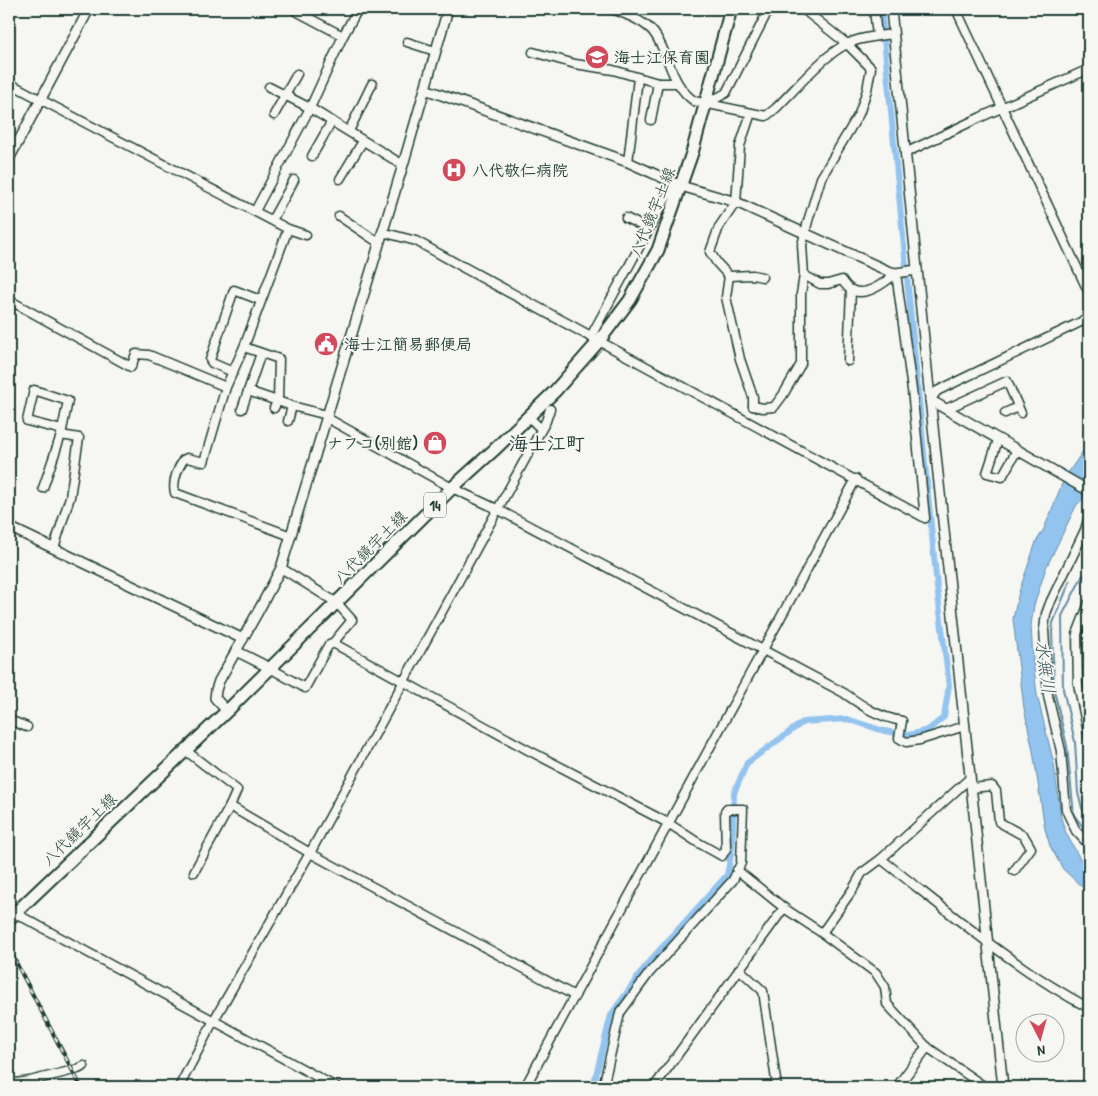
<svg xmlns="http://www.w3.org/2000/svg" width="1098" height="1096" viewBox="0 0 1098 1096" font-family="'Patrick Hand','Klee One',sans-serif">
<rect width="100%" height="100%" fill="#f6f6f2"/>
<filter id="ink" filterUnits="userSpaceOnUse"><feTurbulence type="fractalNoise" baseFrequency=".02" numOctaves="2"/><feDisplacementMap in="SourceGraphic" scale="10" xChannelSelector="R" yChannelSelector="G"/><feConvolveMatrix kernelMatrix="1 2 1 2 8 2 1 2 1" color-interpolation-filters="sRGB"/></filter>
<g filter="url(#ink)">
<path fill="#93c4ef" stroke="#658ea4" d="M1089,442v45l-3,8 -10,11 -30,62 -12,37 -3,20 2,35 4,35 17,69 7,54 5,15 14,26 9,9v23l-8,-5 -18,-17 -13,-23 -5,-17 -12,-78 -9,-43 -11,-89 6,-27 17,-50 8,-13 20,-50z"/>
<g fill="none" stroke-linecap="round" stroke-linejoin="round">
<g stroke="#658ea4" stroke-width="2">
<path d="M1083,575l-21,41 1,73 12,53 3,51 4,15 7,12"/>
<path d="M1070,581l-17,42 -1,9 2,58 13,56 7,69 15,20"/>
</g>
<path stroke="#93c4ef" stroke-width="6" d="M593,1087l18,-72 37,-52 79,-88 5,-26 2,-56 13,-30 56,-41 44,-3 37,12 25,4 19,-5 16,-13 5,-32 -12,-98 -56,-578"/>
<g stroke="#1f3d34" stroke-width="11">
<g id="minor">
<path d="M292,9l51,27"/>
<path d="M610,9c8,1 14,5 22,8 8,4 17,9 22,16 16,22 16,51 40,68l72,15 9,-7c20,-19 48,-54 72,-65 14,-7 31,-8 46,-10"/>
<path d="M874,9l3,27"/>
<path d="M956,9l133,284"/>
<path d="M407,42l28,9"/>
<path d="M533,52l42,12 38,6 45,13h18"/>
<path d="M9,83l279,146 -44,118 -18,40 -22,75 -17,-4 -4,2c-6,10 -11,21 -8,33l116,43"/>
<path d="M269,87l41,21 93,57"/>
<path d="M706,104l20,-11 43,-84"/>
<path d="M751,113l-11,33 -4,56 -17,25 -9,25 7,11 12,13 -3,21 14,62 13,38v9"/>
<path d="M274,115l23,-41"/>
<path d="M651,120l7,-37"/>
<path d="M349,131l23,-47"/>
<path d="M905,153l76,-36 108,-48"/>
<path d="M312,156l20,-35"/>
<path d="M628,162l10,-84"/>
<path d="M340,179l23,-38"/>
<path d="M255,211l55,-103 33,-72 15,-27"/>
<path d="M339,216l40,27"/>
<path d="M626,218l22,11"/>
<path d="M272,220l22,-40"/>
<path d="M288,229l18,6"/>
<path d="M382,232l34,9 47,26"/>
<path d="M896,273l16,117 13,128"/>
<path d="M804,275l16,9h8l14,-4c2,3 5,7 8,9 14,10 36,-7 46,-16"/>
<path d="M729,276l24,-1 9,2"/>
<path d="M9,300l122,67 5,-13 13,1 77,32"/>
<path d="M591,336l83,-153"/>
<path d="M599,341l326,177"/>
<path d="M244,347l35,12 -1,41 -4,8"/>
<path d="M848,361l3,-71"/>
<path d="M233,372l-21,-9 -2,-3 24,-70 26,10"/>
<path d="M248,391l44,15 35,9"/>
<path d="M930,400l7,-9 152,-73"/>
<path d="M753,406l10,2 11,-1 9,-12 18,-31v-70l3,-19 -2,-30 6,-24 13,-43 38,-64 8,-24 4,-22 -24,-24 -44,-35"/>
<path d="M242,409l19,-56"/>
<path d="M946,409l61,-28 14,32"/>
<path d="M1005,413l13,-6"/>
<path d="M528,416l13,13"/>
<path d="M327,418l125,70 45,21 347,184c20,14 34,24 58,28l-3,17 7,4 14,-2 45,-14"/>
<path d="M288,421l4,-15"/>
<path d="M61,435l7,-34 -34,-11 -7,31 35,9"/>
<path d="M998,440l-11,33 15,4 15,-27"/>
<path d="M43,488l18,-53 18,3 -9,59 -16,51"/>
<path d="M1089,516l-4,14 -35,73 -4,11 -2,15 4,67 13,55 5,59 10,21 13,14"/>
<path d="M281,568l56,35 15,17 -19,23 195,107 140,73 29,19 25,14 4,-7 -1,-37 2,-3h16l-2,54 -8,17 -83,92 -30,41 -17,74"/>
<path d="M1089,603l-12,31 1,50 11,54"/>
<path d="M270,668l35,20 23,-42 5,-3"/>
<path d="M9,720l18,7"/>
<path d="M185,750l52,40 -7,16 80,47 265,143"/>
<path d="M971,788l21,-2 4,5 3,31 25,14 7,12 -17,23"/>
<path d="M881,859c67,52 133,109 208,149"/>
<path d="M737,870l47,38 38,25 54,40 9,14 2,17 40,43 58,40"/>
<path d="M194,872l36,-66"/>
<path d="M15,913l321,174"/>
<path d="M822,933l31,-44 9,-16 19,-14 89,-81"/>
<path d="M739,969l24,22 14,96"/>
<path d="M9,1084l21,-3 48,-12 6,-3"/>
<path d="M179,1087l35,-67 96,-167 236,-432 4,-12"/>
<path d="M525,1087l331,-608"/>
<path d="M654,1087l130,-179"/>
</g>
</g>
<g stroke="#1f3d34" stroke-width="12">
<g id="tertiary">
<path d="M891,9l38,380 74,698"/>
<path d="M425,89l203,73 53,24 55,16 152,69 8,2 21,-3"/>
<path d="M9,159l80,-150"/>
<path d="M463,267l136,74"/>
<path d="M930,400l159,91"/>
<path d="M9,527l234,112"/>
<path d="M236,651l34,17"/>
<path d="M227,711l-12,-13 1,-8 3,-9 41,-73 21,-40 122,-403 45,-156"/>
<path d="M897,1087l30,-40"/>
</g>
</g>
<g stroke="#1f3d34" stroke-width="15">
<path id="primary" d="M9,919l218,-208 225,-223 42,-38 61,-59 44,-50 31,-41 28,-50 34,-97 39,-144"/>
</g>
<use href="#minor" stroke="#f6f6f2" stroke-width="8"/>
<use href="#tertiary" stroke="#f6f6f2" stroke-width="9"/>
<use href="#primary" stroke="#f6f6f2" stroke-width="11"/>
<g stroke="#1f3d34" stroke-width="4">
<path id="rail" d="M9,949l72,138"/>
</g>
<use href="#rail" stroke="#f6f6f2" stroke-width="2" stroke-dasharray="5.5" stroke-linecap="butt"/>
</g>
</g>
<defs>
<g id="school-disc" transform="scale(1.25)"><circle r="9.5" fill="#d1495b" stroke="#f6f6f2"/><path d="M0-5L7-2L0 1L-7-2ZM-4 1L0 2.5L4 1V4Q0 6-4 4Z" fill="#fff"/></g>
<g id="hospital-disc" transform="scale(1.25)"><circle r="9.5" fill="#d1495b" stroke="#f6f6f2"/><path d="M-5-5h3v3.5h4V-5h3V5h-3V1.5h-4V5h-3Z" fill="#fff"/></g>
<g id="civic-disc" transform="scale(1.25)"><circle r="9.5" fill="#d1495b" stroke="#f6f6f2"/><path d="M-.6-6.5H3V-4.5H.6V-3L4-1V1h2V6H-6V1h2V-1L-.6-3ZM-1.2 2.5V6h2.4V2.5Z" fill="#fff"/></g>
<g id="shop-disc" transform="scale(1.25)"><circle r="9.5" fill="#d1495b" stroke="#f6f6f2"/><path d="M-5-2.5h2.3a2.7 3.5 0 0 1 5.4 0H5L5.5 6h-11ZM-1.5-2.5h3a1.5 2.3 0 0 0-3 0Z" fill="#fff"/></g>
</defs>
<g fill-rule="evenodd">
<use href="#school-disc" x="597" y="57"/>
<use href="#hospital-disc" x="454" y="170"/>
<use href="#civic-disc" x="326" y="344"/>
<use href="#shop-disc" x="435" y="443"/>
</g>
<g text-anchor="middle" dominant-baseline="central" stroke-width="4" stroke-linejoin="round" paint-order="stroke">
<rect fill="#f6f6f2" stroke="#60746d" stroke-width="1" x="424" y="492.5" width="22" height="25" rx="4"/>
<g font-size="15" font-weight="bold" fill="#1f3d34">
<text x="435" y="505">14</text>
</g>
<g font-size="16" font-weight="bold" fill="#1f3d34" stroke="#f6f6f2" text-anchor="start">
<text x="614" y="57">海士江保育園</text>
<text x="472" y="170">八代敬仁病院</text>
<text x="344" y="344">海士江簡易郵便局</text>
<text x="418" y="443" text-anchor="end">ナフコ(別館)</text>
</g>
<g font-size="16" fill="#1f3d34" stroke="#f6f6f2">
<text transform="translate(652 212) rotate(-68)">八代鏡宇土線</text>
<text transform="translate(370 547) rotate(-45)">八代鏡宇土線</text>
<text transform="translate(79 829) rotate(-44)">八代鏡宇土線</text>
</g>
<g font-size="18" font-style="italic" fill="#365859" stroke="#f6f6f2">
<text transform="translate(1046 667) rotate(82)">水無川</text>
</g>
<g font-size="19" font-weight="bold" fill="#1f3d34" stroke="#f6f6f2">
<text x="547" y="443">海士江町</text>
</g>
</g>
<rect width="1098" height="1096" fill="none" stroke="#f6f6f2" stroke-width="30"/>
<rect x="15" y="15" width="1068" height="1066" fill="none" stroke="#1f3d34" stroke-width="2" filter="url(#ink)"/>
<g transform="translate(1040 1038) rotate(174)"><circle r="24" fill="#f6f6f2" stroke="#a0aca6"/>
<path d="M0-4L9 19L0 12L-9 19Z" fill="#d1495b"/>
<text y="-8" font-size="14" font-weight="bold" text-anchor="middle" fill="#1f3d34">N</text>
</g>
</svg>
